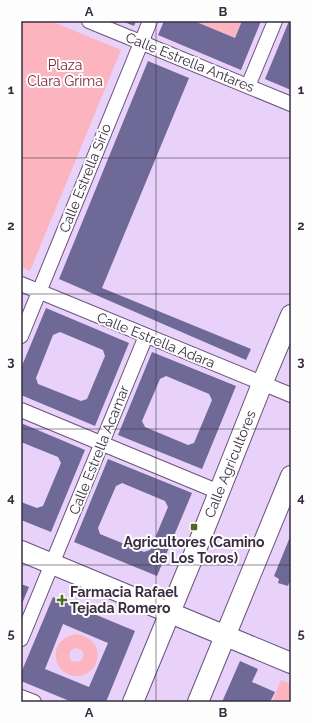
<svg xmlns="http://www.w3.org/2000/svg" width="312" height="723" viewBox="0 0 312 723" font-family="Raleway,sans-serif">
<rect width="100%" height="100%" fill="#e8d2fa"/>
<g fill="#fcb4be" fill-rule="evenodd">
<path d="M21,21h30l70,29 -91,221 -9,-4z"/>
<path d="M194,21h48l-7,17z"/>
<path d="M77,634c14,3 25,13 19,29 -2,6 -7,10 -13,12 -28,8 -41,-36 -6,-41zM75,648l5,1c4,3 5,6 2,11l-4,2 -7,-1c-3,-6 -2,-11 4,-13z"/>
<path d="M281,680l10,4v18h-19z"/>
</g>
<g fill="#6f6998" fill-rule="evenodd">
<path d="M122,21h14l-2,5z"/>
<path d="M164,21h30l41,17 7,-17h19l-20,49 -83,-35z"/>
<path d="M289,21h2v69l-26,-11z"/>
<path d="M148,61l41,17 -87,210 149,61 -5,11 -187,-81z"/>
<path d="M46,308l83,35 -34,83 -74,-31v-27zM60,332l43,18 2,6 -18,43 -6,2 -43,-17 -2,-6 17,-43z"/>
<path d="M152,352l84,34 -34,83 -84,-34zM166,376l43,18 3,6 -18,43 -6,2 -43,-18 -3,-6 18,-42z"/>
<path d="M21,423l64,27 -34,82 -30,-12v-18l16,6 6,-2 18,-43 -3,-6 -37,-15z"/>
<path d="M108,459l84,34 -35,83 -83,-34zM122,483l43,18 3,6 -18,43 -6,2 -44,-18 -2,-6 18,-42z"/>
<path d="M290,537l1,1v45h-2l-1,3 -10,-3 1,-4 -5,-3z"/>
<path d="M21,584l8,3 -8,19z"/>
<path d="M53,597l82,34 -29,71h-34l-51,-21v-8zM63,624l45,19 -19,44 -44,-18z"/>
<path d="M240,661l18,8 -6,13 23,10 -5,10h-48z"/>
</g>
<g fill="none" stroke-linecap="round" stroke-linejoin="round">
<g stroke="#69517b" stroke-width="16">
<g id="street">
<path d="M89,21l202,83"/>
<path d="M248,86l27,-65"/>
<path d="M21,284l270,111"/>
<path d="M21,336l129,-315"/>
<path d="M21,410l198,82"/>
<path d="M21,639l125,-303"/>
<path d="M21,697l13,5"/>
</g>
</g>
<g stroke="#69517b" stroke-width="22">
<g id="secondary">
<path d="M21,551l270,112"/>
<path d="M133,702l71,-172 58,-146 29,-69"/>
<path d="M198,702l93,-226"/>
</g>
</g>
<use href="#street" stroke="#fff" stroke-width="14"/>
<use href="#secondary" stroke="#fff" stroke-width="20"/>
</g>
<path fill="none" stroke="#382d40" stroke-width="1" stroke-opacity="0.55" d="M156,21v681M21,158h270M21,294h270M21,429h270M21,565h270"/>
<g fill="#4b6c22" stroke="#fdfdfd" stroke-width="1.5">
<rect x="190" y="523" width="8" height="8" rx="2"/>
<path d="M60 594h4v4h4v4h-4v4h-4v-4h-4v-4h4z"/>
</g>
<g text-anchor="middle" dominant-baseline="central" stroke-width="4" stroke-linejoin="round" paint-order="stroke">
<g font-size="14" fill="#382d40" stroke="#fdfdfd">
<text transform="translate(190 62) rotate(22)">Calle Estrella Antares</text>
<text transform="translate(85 178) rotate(-68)">Calle Estrella Sirio</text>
<text transform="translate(156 340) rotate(22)">Calle Estrella Adara</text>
<text transform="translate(99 450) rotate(-68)">Calle Estrella Acamar</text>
<text transform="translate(230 464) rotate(-68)">Calle Agricultores</text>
</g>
<g font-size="14" fill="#83273d" stroke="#fdfdfd">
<text x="65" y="65">Plaza<tspan x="65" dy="16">Clara Grima</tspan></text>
</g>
<g font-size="14" font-weight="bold" fill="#382d40" stroke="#fdfdfd">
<text x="194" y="542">Agricultores (Camino<tspan x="194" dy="16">de Los Toros)</tspan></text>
<text x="70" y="592" text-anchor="start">Farmacia Rafael<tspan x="70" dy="16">Tejada Romero</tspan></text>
</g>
</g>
<rect width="312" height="723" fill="none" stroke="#fdfdfd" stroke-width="44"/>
<rect x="22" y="22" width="268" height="679" fill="none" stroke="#382d40" stroke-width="1.5"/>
<g font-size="13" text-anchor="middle" font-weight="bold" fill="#382d40">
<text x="89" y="16">A</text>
<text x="223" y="16">B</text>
<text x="11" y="94">1</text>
<text x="301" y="94">1</text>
<text x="11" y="230">2</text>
<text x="301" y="230">2</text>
<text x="11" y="366">3</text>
<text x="301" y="366">3</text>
<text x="11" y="502">4</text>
<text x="301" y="502">4</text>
<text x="11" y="638">5</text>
<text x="301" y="638">5</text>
<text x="89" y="717">A</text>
<text x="223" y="717">B</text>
</g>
</svg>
